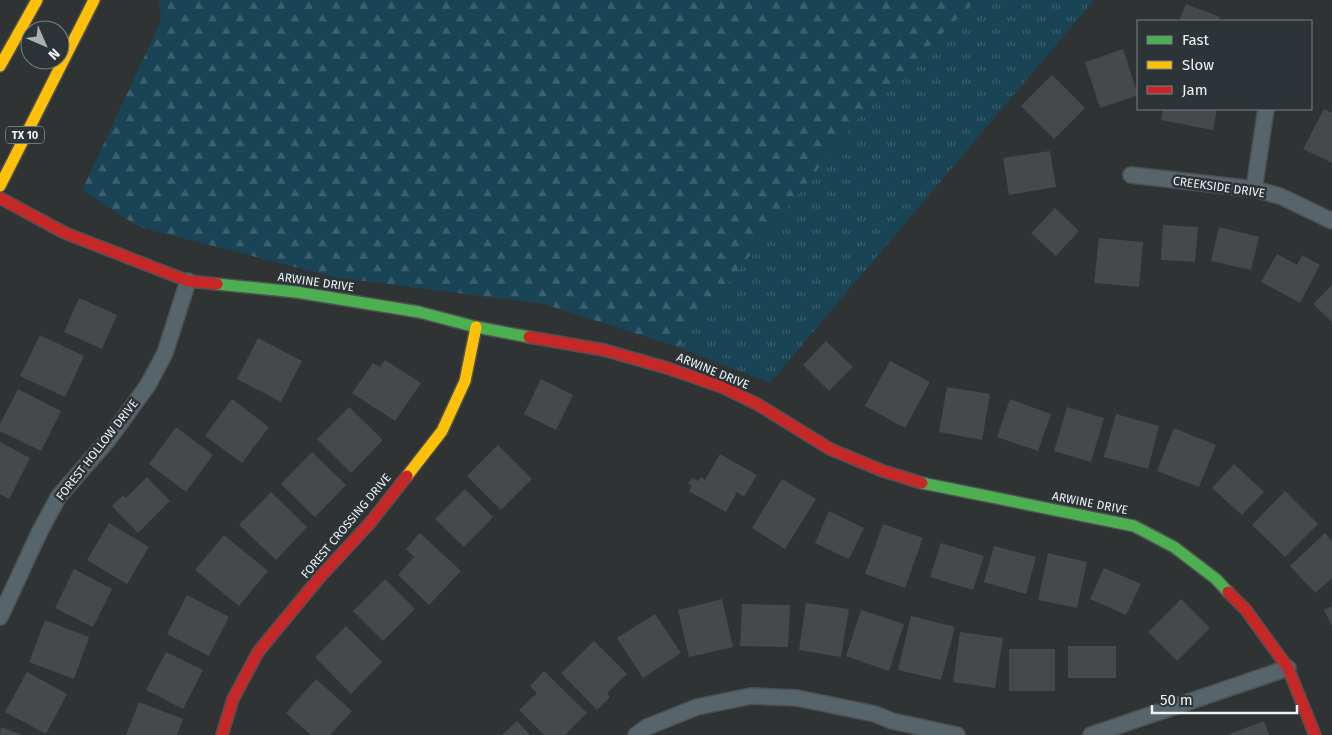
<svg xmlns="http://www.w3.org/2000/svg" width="1332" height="735" viewBox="0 0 1332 735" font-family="'Fira Sans',sans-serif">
<defs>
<pattern id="grass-tufts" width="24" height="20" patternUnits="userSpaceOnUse" patternTransform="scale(1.25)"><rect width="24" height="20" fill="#194455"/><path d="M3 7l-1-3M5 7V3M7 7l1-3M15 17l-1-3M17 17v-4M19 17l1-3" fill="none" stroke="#3b5f6e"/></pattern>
<pattern id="forest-firs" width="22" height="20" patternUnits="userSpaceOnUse" patternTransform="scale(1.25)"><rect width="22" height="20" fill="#194455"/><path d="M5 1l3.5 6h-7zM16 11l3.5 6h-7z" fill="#3b5f6e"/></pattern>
</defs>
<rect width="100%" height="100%" fill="#2f3334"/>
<path fill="url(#grass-tufts)" d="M976,0h118l-324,383 -92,-36 184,-234z"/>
<path fill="url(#forest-firs)" d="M159,0h817l-114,113 -184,234 -134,-43 -210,-27 -195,-50 -57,-37 79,-169z"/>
<g fill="#46494b">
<path d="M1186,4l34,13 -2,4h-39z"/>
<path d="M1123,49l15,46 -38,13 -15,-46z"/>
<path d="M1052,75l33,33 -31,31 -33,-33z"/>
<path d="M1163,109h54l-4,21 -52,-10z"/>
<path d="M1324,109l8,4v50l-29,-14z"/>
<path d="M1050,151l6,36 -47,8 -6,-37z"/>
<path d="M1055,208l24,23 -23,25 -25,-23z"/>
<path d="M1163,225l35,2 -3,35 -34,-2z"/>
<path d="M1219,227l40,10 -8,33 -40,-9z"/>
<path d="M1099,238l44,4 -4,45 -45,-4z"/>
<path d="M1277,254l20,11 5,-10 18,10 -20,38 -39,-21z"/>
<path d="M1332,285v37l-19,-18z"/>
<path d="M79,298l38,17 -15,34 -38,-17z"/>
<path d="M40,335l44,21 -19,41 -45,-21z"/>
<path d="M258,338l44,23 -21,41 -44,-23z"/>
<path d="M826,341l27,26 -24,24 -26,-26z"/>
<path d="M385,360l36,23 -26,38 -43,-28 21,-30 7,4z"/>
<path d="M890,361l40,21 -25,46 -40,-22z"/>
<path d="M541,379l32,16 -17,35 -32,-16z"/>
<path d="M947,387l43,7 -8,46 -43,-8z"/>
<path d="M18,389l43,22 -20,40 -41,-20v-7z"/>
<path d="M232,399l37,28 -27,36 -37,-27z"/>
<path d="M1010,399l41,15 -13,37 -41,-14z"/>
<path d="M349,407l34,33 -32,33 -34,-34z"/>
<path d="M1067,407l37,11 -13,44 -37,-11z"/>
<path d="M1116,414l43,12 -11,43 -44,-12z"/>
<path d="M176,427l37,28 -27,37 -37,-28z"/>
<path d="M1174,428l42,17 -17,42 -42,-16z"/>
<path d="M0,442l30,16 -21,41 -9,-5z"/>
<path d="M498,445l34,34 -31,31 -34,-34z"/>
<path d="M312,452l34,33 -31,32 -34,-33z"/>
<path d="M720,454l37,21 -13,22 -7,-5 -11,20 -37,-21 3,-5 -4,-2 4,-6 6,3 3,-4 4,3z"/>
<path d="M1234,464l30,28 -22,23 -30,-27z"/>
<path d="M147,477l23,24 -32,32 -26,-27 11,-11 3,3z"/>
<path d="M782,479l34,20 -31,50 -33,-21z"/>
<path d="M465,489l28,28 -29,30 -29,-28z"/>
<path d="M1285,491l33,33 -33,33 -33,-32z"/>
<path d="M271,492l36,35 -31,33 -37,-35z"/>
<path d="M829,511l35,17 -15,31 -34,-16z"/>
<path d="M109,523l40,24 -22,37 -40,-24z"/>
<path d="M883,524l40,14 -18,50 -40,-14z"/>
<path d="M420,533l41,38 -32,34 -31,-30 16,-18 -8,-8z"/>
<path d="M1325,533l7,8v37l-17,15 -25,-27z"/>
<path d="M224,535l44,36 -29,35 -44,-36z"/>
<path d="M941,543l43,13 -11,34 -43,-13z"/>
<path d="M994,546l42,11 -10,37 -42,-12z"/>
<path d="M1048,553l39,9 -10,46 -39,-8z"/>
<path d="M1104,568l37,16 -15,31 -36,-16z"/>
<path d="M74,569l38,20 -19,38 -38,-19z"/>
<path d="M385,579l30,30 -32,32 -30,-30z"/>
<path d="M187,595l42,22 -20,39 -42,-22z"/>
<path d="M722,599l11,48 -44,10 -11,-47z"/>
<path d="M1181,599l29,29 -33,33 -29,-29z"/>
<path d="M806,603l43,6 -8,48 -42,-7z"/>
<path d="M742,604l48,1 -2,42 -48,-1z"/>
<path d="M1332,606v20l-8,-16z"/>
<path d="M861,610l43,14 -15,47 -43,-15z"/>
<path d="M655,614l26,39 -38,25 -26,-40z"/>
<path d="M911,616l44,11 -14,53 -43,-10z"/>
<path d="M45,620l44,17 -15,42 -45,-17z"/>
<path d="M346,626l36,36 -31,32 -36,-37z"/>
<path d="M960,632l43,6 -8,50 -42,-6z"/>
<path d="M594,641l33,33 -20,19 3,4 -13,13 -36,-37z"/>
<rect x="1068" y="646" width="48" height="32"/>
<rect x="1009" y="649" width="46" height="42"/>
<path d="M166,652l37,18 -20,39 -37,-19z"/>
<path d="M544,671l43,42 -22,22h-21l-25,-25 18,-17 -7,-7z"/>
<path d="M27,672l40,22 -21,40 -41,-22z"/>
<path d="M316,679l36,32 -22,24h-19l-25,-22z"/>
<path d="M139,702l44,17 -6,16h-51z"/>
<path d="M517,721l13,14h-28z"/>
<path d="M1264,721l5,14h-42z"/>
<path d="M1,727l21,8h-22z"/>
</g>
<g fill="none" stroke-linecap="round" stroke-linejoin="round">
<g stroke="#4e5152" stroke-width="18">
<g id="street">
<path d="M1131,175l123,14 26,7 52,25"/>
<path d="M1254,189l12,-80"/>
<path d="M0,617l40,-86 19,-35 49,-56 40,-55 17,-32 23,-72"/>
<path d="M636,735l11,-8 50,-20 54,-11 46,2 78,16 17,7 65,14"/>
<path d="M1091,735l197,-67"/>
</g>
</g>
<g stroke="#4e5152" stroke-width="14">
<g id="fast">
<path d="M217,284l79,8 123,20 57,15 53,10"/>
<path d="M922,483l212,43 40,21 42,32 12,13"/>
</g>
</g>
<g stroke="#4e5152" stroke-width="14">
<g id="slow">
<path d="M0,66l37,-66"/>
<path d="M0,186l94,-186"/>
<path d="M407,476l35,-45 23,-50 11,-54"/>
</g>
</g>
<g stroke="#4e5152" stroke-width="14">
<g id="jam">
<path d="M0,198l65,35 123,48 29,3"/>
<path d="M529,337l75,13 63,18 55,19 35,17 73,45 53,22 39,12"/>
<path d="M1228,592l18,18 42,58 27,67"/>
<path d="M222,735l11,-36 25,-47 62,-75 50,-54 37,-47"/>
</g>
</g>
<use href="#street" stroke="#55656b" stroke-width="15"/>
<use href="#fast" stroke="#4caf50" stroke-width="11"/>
<use href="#slow" stroke="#ffc107" stroke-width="11"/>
<use href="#jam" stroke="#c62828" stroke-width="11"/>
</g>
<g text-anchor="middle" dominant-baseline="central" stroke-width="5" stroke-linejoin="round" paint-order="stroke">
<rect fill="#2c3437" stroke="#b4babc" stroke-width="1" x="6" y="126.5" width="38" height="17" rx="4"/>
<g font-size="11" font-weight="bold" fill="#eef3f5">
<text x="25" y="135">TX 10</text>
</g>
<g font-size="12" fill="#eef3f5" stroke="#2c3437">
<text transform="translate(1219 187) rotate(8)">CREEKSIDE DRIVE</text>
<text transform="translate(316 282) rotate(8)">ARWINE DRIVE</text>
<text transform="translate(713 371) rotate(22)">ARWINE DRIVE</text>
<text transform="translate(97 450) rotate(-52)">FOREST HOLLOW DRIVE</text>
<text transform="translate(1090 503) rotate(11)">ARWINE DRIVE</text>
<text transform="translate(346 526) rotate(-50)">FOREST CROSSING DRIVE</text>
</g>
</g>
<rect x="1137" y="20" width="175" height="90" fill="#2c3437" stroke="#7a8083"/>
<rect x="1147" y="36" width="25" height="8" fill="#4caf50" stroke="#7a8083"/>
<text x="1182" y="45" font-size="15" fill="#eef3f5">Fast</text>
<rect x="1147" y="61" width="25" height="8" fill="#ffc107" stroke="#7a8083"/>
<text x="1182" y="70" font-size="15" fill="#eef3f5">Slow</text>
<rect x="1147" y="86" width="25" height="8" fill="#c62828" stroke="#7a8083"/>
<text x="1182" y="95" font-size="15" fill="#eef3f5">Jam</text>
<g transform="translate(45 45) rotate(135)"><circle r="24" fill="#2c3437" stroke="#7a8083"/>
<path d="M0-4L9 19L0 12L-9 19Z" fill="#abb0b1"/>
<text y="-8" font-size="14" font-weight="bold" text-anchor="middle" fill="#eef3f5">N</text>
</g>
<path d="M1152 705v8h145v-8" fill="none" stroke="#eef3f5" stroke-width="2.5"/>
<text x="1160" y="705" font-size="15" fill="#eef3f5" stroke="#2c3437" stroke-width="4" paint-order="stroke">50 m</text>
</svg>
